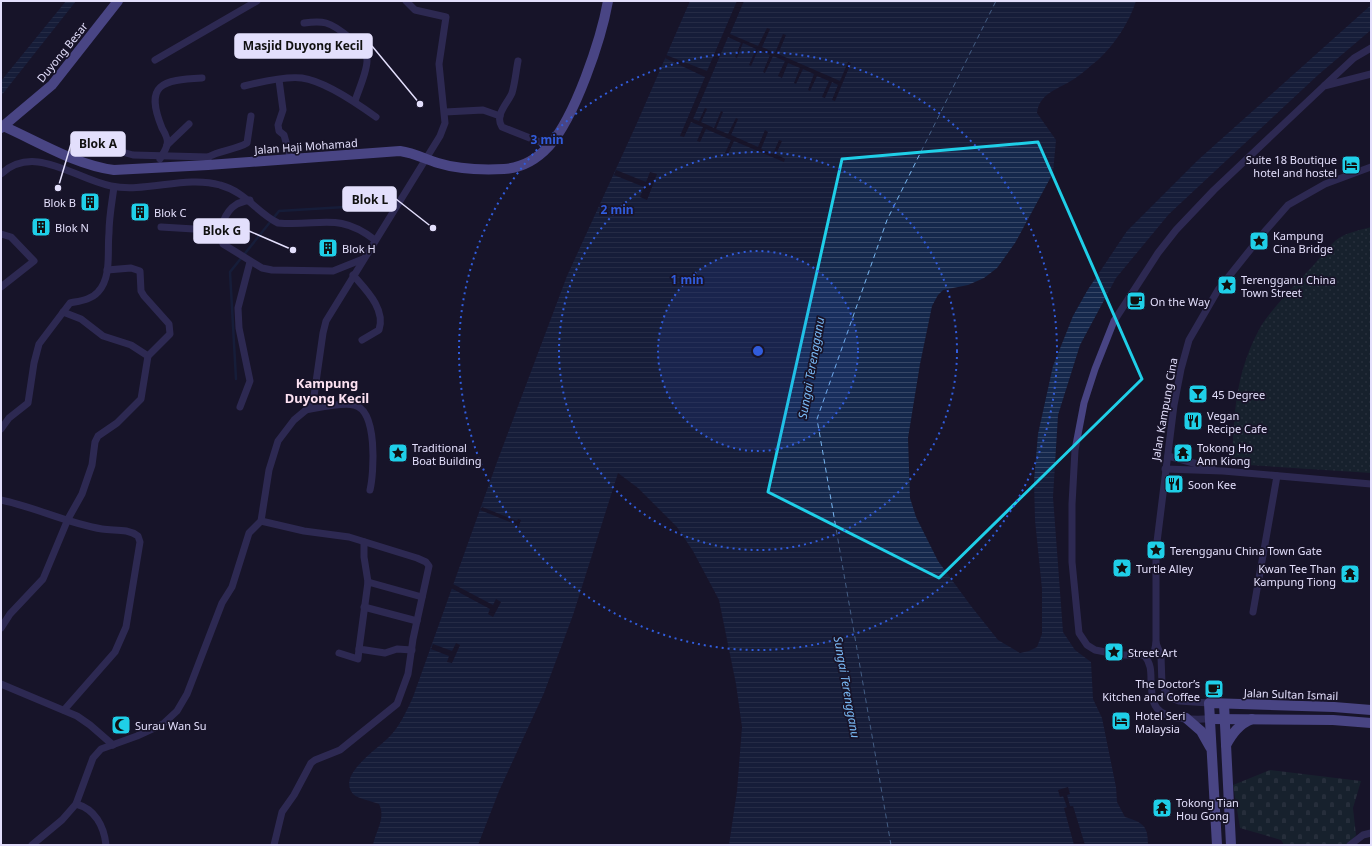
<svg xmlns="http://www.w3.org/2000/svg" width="1372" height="846" viewBox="0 0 1372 846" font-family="'Noto Sans',sans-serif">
<defs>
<pattern id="grass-dots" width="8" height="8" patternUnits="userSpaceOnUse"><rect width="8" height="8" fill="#173232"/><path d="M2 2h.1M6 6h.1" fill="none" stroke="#394f51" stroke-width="1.8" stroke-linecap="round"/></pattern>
<pattern id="cemetery-stones" width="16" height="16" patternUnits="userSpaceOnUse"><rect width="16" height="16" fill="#173232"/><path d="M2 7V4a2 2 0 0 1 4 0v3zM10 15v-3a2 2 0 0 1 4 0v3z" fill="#394f51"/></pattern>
<pattern id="water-rules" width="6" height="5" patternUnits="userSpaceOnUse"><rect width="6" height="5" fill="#15284c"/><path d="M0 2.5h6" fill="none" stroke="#374767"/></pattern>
</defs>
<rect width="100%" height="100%" fill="#181429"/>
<path fill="url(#grass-dots)" d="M1371,227v246l-139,-9c2,-51 3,-91 29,-138 10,-16 32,-39 45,-53 10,-10 19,-22 29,-32 9,-8 25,-11 36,-14z"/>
<path fill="url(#cemetery-stones)" d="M1270,770l91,11 -8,27 3,27 -8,10h-64l-3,-5 -41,-12 -7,-43z"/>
<g fill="url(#water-rules)">
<path d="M66,1h10l-75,95v-15z"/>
<path d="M690,1h446c-7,22 -21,43 -38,59 -8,6 -16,14 -24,19 -15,10 -35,14 -37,34l19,27 -3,33 -38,70 -18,25 -13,10 -16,7 -25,5 -5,5 -6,11 -12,58 -12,74 2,60 6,19 22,44 33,45 27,34 22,13 9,-2 8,-4 5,-13v-45l-7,-69 -1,-39 4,-47 15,-68 20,-50 14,-25 40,-60 71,-71 173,-155v25l-53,45 -149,139 -53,64 -36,67 -22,70 -5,82 10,135 12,18 16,12 2,37 9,19 14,69 1,15 8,15c18,6 23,8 23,28h-419l8,-54 5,-64 -6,-43 -17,-84 -26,-49 -16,-24 -39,-39 -20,-15 -45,142 -29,78 -45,98 -21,54h-105c3,-15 13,-27 6,-41 -7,-3 -21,-5 -26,-10 -17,-20 27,-46 38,-59 10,-11 16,-25 22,-38l84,-235 70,-186 70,-153z"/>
</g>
<g fill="#181429">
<path d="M737,1h7l-14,33 28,12 9,-18 3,1 -8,18 13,6 8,-19 3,1 -8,19 62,27 8,-19 3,1 -16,38 -3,-1 6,-15 -6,-3 -7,16 -3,-1 7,-16 -12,-5 -7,15 -2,-1 6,-16 -11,-5 -7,15 -2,-1 6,-15 -12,-5 -6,15 -4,-2 7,-15 -12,-5 -8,17 -2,-1 7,-17 -12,-5 -7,16 -2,-1 7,-16 -13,-6 -6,15 -2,-1 6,-14 -13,-6 -35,82 6,2 6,-13 2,1 -6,13 13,6 7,-17 2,1 -7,17 12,5 8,-16 2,1 -7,16 27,12 7,-17 3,2 -7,17 12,5 6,-14 3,1 -6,13 9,5 -1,3 -50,-21 -6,13 -3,-1 6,-13 -25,-11 -6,13 -3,-1 6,-14 -12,-5 -7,15 -4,-1 25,-59 -40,-19 1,-3 41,16z"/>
<path d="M616,170l30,12 4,-10 7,2 -10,26 -7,-3 4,-10 -30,-12z"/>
<path d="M482,507l35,14 1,-2 3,1 -3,8 -3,-1v-3l-35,-14z"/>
<path d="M453,584l40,21 3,-6 5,3 -8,15 -5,-3 2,-5 -39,-21z"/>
<path d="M456,643l4,2 -8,18 -5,-1 2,-6 -18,-7 2,-5 19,7z"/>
<path d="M1068,787l2,7 -3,1 3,11h3l12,39h-11l-10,-37 3,-1 -4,-11 -3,1 -2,-7z"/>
</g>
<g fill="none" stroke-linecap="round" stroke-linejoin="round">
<path stroke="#15284c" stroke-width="2.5" d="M236,379l-6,-107 49,-61 115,-7"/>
<path stroke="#78b6f1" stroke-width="1" stroke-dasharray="5 4" stroke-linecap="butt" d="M891,845l-74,-426 70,-199 109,-219"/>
<g stroke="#484483" stroke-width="7">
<path d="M304,23c7,-1 15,-2 22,0 11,3 39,25 41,36 1,11 -9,32 -12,42"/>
<path d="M155,60l102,-59"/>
<path d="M518,61c-2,10 -3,22 -6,32 -4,10 -18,22 -10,34l48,19"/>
<path d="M279,80l4,30 -5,15 1,6 5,4 7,25"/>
<path d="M1325,85l29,-27 17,-10"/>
<path d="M244,86c16,-4 42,-10 58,-8 22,3 56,26 74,39"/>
<path d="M445,112l38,-2 17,6"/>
<path d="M79,140l54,15 75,2v8"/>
<path d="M167,145l22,-21"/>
<path d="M208,157c13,-7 27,-7 39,-14l4,-27"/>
<path d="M160,159c2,-4 6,-9 7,-14 2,-5 -2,-12 -5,-17 -18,-44 0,-48 40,-50"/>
<path d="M1,174c33,-31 74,5 110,12 35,7 75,-11 109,-1 26,7 36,27 58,38 41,4 60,-12 97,17"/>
<path d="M250,200c-4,1 -9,2 -13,4 -12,7 -21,28 -14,40l39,24 10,2 61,1 30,-12"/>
<path d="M161,227l33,2 26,8"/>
<path d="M1,234l10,3 23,24 -33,26"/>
<path d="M353,275c13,15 33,34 26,55l-17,10"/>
<path d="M63,312l18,7 22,17 28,9 17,11"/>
<path d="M240,407l10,-26 -11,-53 -1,-20 12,-46"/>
<path d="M306,410c12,-2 36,-8 48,-5 24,5 20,68 16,85"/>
<path d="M1,429l8,-11 19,-15 6,-40 5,-19 31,-41c9,-2 21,-3 28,-11 14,-15 9,-40 11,-59 0,-16 3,-31 5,-46"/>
<path d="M1168,456l44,12"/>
<path d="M1165,469l58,2 148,13"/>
<path d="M1,500c34,7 68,24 101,29 13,2 25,-1 36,7l2,6 -14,85 -11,25 -51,58"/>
<path d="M261,521l43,10 45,6 68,21 9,4 3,4 -16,73 -5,35 -11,30 -57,46 -25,10 -4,3 -17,32 -12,17 -8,33"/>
<path d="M364,542v15l4,25 -9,67 26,4 12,-4 15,1"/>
<path d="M368,582l54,15"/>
<path d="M364,607l53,14"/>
<path d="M1253,612l24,-136"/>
<path d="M1,628l9,-14 33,-35 25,-60 14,-25 10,-29 3,-23 3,-6 19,-13 24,-24 7,-43 22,-22 -1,-10 -25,-28 -3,-5 -1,-20 -9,-3 -24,2"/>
<path d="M1156,643l-2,10 -3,2h-30l-26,-5 -8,-5 -8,-12 -7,-71v-58l3,-54 9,-47 11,-34 19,-48 44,-68 18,-23 38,-40 110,-104 47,-12"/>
<path d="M339,653l19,6 1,-10"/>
<path d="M1144,655c7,8 7,16 7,26 1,7 0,15 3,22 7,19 39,16 56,16"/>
<path d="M1,684l76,32 13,9 23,20"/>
<path d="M1209,703l-30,-2 -10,-4 -7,-12 -1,-29 -5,-13v-93l18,-145 7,-36 8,-29 29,-50 48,-60 22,-25 37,-21 46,-17"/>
<path d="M76,804c19,5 28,22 30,41"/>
<path d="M32,845l30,-25 14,-16 17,-46 8,-9 36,-13 26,-12 14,-13 10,-17 35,-91 10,-16 17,-54 12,-12 8,-51 9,-29 16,-21 12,-10 8,-14 9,-63 3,-12 114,-185 5,-13 -6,-59 7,-47 -31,-7 -9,-9"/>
<path d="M1350,845l13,-10 8,-2"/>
</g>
<g stroke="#8680f2" stroke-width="10">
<path d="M3,126c36,16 73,39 111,44l94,-5 192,-14c14,2 25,8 38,12 19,6 45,7 66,6 17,-1 33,-10 45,-23 26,-29 52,-106 59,-145"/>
<path d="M1,128l51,-43 66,-84"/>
<path d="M1224,704l7,141"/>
<path d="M1186,718l15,13 9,16"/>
<path d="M1210,719l123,1 38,3"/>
<path d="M1226,745c6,-11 13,-21 26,-26"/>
<path d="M1217,845l-8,-142 125,4 37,3"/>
</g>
</g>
<path d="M0 0H1372V846H0ZM1038,142l104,237 -203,199 -171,-86 74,-333z" fill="#181429" fill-opacity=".55" fill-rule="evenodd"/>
<path fill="none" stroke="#1fcfe8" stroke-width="3" stroke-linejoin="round" d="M1038,142l104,237 -203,199 -171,-86 74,-333z"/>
<circle cx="758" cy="351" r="100" fill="#315cdc" fill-opacity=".12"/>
<g fill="none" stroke="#315cdc" stroke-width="2" stroke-dasharray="2 4">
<circle cx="758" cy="351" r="100"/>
<circle cx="758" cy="351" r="199"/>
<circle cx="758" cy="351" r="299"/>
</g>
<defs>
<g id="hotel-square" transform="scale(1)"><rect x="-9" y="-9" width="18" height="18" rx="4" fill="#1fcfe8" stroke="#181429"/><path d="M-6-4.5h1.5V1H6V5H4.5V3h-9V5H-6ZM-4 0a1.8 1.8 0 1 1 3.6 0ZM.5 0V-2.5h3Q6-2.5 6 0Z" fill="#111"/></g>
<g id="building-square" transform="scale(1)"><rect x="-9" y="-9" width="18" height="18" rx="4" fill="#1fcfe8" stroke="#181429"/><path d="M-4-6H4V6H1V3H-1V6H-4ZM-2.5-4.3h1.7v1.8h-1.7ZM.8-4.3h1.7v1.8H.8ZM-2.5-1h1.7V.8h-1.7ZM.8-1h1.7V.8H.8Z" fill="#111"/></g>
<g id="sight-square" transform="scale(1)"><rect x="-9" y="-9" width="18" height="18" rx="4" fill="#1fcfe8" stroke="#181429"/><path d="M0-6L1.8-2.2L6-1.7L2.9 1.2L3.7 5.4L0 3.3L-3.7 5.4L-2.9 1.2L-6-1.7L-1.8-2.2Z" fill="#111"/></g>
<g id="cafe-square" transform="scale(1)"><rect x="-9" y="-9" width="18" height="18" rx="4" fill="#1fcfe8" stroke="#181429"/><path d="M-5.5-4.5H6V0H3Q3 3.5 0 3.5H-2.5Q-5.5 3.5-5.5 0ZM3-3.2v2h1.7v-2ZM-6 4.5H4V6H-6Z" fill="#111"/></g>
<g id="bar-square" transform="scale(1)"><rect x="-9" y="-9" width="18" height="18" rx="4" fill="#1fcfe8" stroke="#181429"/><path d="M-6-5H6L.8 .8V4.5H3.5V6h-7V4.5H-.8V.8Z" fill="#111"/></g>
<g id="restaurant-square" transform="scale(1)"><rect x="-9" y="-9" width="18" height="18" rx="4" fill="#1fcfe8" stroke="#181429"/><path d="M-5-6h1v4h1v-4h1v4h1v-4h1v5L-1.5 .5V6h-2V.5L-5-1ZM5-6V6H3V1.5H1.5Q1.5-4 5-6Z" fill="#111"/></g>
<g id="temple-square" transform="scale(1)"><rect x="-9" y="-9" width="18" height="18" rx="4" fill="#1fcfe8" stroke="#181429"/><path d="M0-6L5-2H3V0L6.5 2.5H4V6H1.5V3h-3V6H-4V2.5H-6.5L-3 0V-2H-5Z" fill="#111"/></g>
<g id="mosque-square" transform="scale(1)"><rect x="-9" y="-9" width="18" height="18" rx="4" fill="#1fcfe8" stroke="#181429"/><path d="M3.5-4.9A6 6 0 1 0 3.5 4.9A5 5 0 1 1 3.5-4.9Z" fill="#111"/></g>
</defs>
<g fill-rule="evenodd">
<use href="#hotel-square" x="1351" y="165"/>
<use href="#building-square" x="90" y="202"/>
<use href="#building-square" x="140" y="212"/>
<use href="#building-square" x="41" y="227"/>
<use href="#sight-square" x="1259" y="241"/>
<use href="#building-square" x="328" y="248"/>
<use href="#sight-square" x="1227" y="285"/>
<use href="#cafe-square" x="1136" y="301"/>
<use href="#bar-square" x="1198" y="394"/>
<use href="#restaurant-square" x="1193" y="421"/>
<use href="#sight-square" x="398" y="453"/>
<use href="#temple-square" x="1183" y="453"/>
<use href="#restaurant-square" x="1174" y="484"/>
<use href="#sight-square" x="1156" y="550"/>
<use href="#sight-square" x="1122" y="568"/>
<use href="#temple-square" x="1350" y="574"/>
<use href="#sight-square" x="1114" y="652"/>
<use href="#cafe-square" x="1214" y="689"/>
<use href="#hotel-square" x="1121" y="721"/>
<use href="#mosque-square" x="121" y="725"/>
<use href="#temple-square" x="1162" y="808"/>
</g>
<g text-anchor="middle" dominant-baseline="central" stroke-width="3.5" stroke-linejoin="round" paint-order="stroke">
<g font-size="11" fill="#e3dffc" stroke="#181429">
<text transform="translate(62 52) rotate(-51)">Duyong Besar</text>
<text transform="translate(306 146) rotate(-4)">Jalan Haji Mohamad</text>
<text transform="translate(1164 409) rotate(-80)">Jalan Kampung Cina</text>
<text transform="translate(1291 694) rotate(2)">Jalan Sultan Ismail</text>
</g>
<g font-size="11" fill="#e3dffc" stroke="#181429" text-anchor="start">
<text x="1337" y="159" text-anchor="end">Suite 18 Boutique<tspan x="1337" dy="13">hotel and hostel</tspan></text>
<text x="76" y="202" text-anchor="end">Blok B</text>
<text x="154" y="212">Blok C</text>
<text x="55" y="227">Blok N</text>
<text x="1273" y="235">Kampung<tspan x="1273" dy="13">Cina Bridge</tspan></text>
<text x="342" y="248">Blok H</text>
<text x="1241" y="279">Terengganu China<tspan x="1241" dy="13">Town Street</tspan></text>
<text x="1150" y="301">On the Way</text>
<text x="1212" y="394">45 Degree</text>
<text x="1207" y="415">Vegan<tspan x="1207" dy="13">Recipe Cafe</tspan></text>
<text x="412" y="447">Traditional<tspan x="412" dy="13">Boat Building</tspan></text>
<text x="1197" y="447">Tokong Ho<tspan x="1197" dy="13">Ann Kiong</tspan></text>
<text x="1188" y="484">Soon Kee</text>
<text x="1170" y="550">Terengganu China Town Gate</text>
<text x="1136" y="568">Turtle Alley</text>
<text x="1336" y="568" text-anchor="end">Kwan Tee Than<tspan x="1336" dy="13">Kampung Tiong</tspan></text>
<text x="1128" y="652">Street Art</text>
<text x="1200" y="683" text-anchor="end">The Doctor’s<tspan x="1200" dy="13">Kitchen and Coffee</tspan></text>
<text x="1135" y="715">Hotel Seri<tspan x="1135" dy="13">Malaysia</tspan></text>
<text x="135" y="725">Surau Wan Su</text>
<text x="1176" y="802">Tokong Tian<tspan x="1176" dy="13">Hou Gong</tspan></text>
</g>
<g font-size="12" font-style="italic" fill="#78b6f1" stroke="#181429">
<text transform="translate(811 368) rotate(-80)">Sungai Terengganu</text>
<text transform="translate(847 687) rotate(80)">Sungai Terengganu</text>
</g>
<g font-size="13" font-weight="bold" fill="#fce1f1" stroke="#181429">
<text x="327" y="383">Kampung<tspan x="327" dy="15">Duyong Kecil</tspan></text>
</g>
</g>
<circle cx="758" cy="351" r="6" fill="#315cdc" stroke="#181429" stroke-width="2"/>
<g font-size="12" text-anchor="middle" font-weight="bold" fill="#315cdc" stroke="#181429" stroke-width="3.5" stroke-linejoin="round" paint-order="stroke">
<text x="547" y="144">3 min</text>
<text x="617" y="214">2 min</text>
<text x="687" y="284">1 min</text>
</g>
<path fill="none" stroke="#e3dffc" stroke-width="1.5" d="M420 104L372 46M58 188L71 144M433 228L396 199M293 250L249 231"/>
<g fill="#e3dffc" stroke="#181429" stroke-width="1.5">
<circle cx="420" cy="104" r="4"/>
<circle cx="58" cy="188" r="4"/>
<circle cx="433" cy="228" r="4"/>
<circle cx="293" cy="250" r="4"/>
</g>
<g fill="#e3dffc" stroke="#e3dffc" stroke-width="1.5">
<rect x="235" y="34" width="137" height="24" rx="4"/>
<rect x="71" y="132" width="54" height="24" rx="4"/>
<rect x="343" y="187" width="53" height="24" rx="4"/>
<rect x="194" y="219" width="55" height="24" rx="4"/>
</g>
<g font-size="12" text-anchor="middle" font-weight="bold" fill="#111">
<text x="303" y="50">Masjid Duyong Kecil</text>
<text x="98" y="148">Blok A</text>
<text x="370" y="204">Blok L</text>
<text x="222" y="235">Blok G</text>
</g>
<rect width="1372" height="846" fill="none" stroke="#e3dffc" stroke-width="4"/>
</svg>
